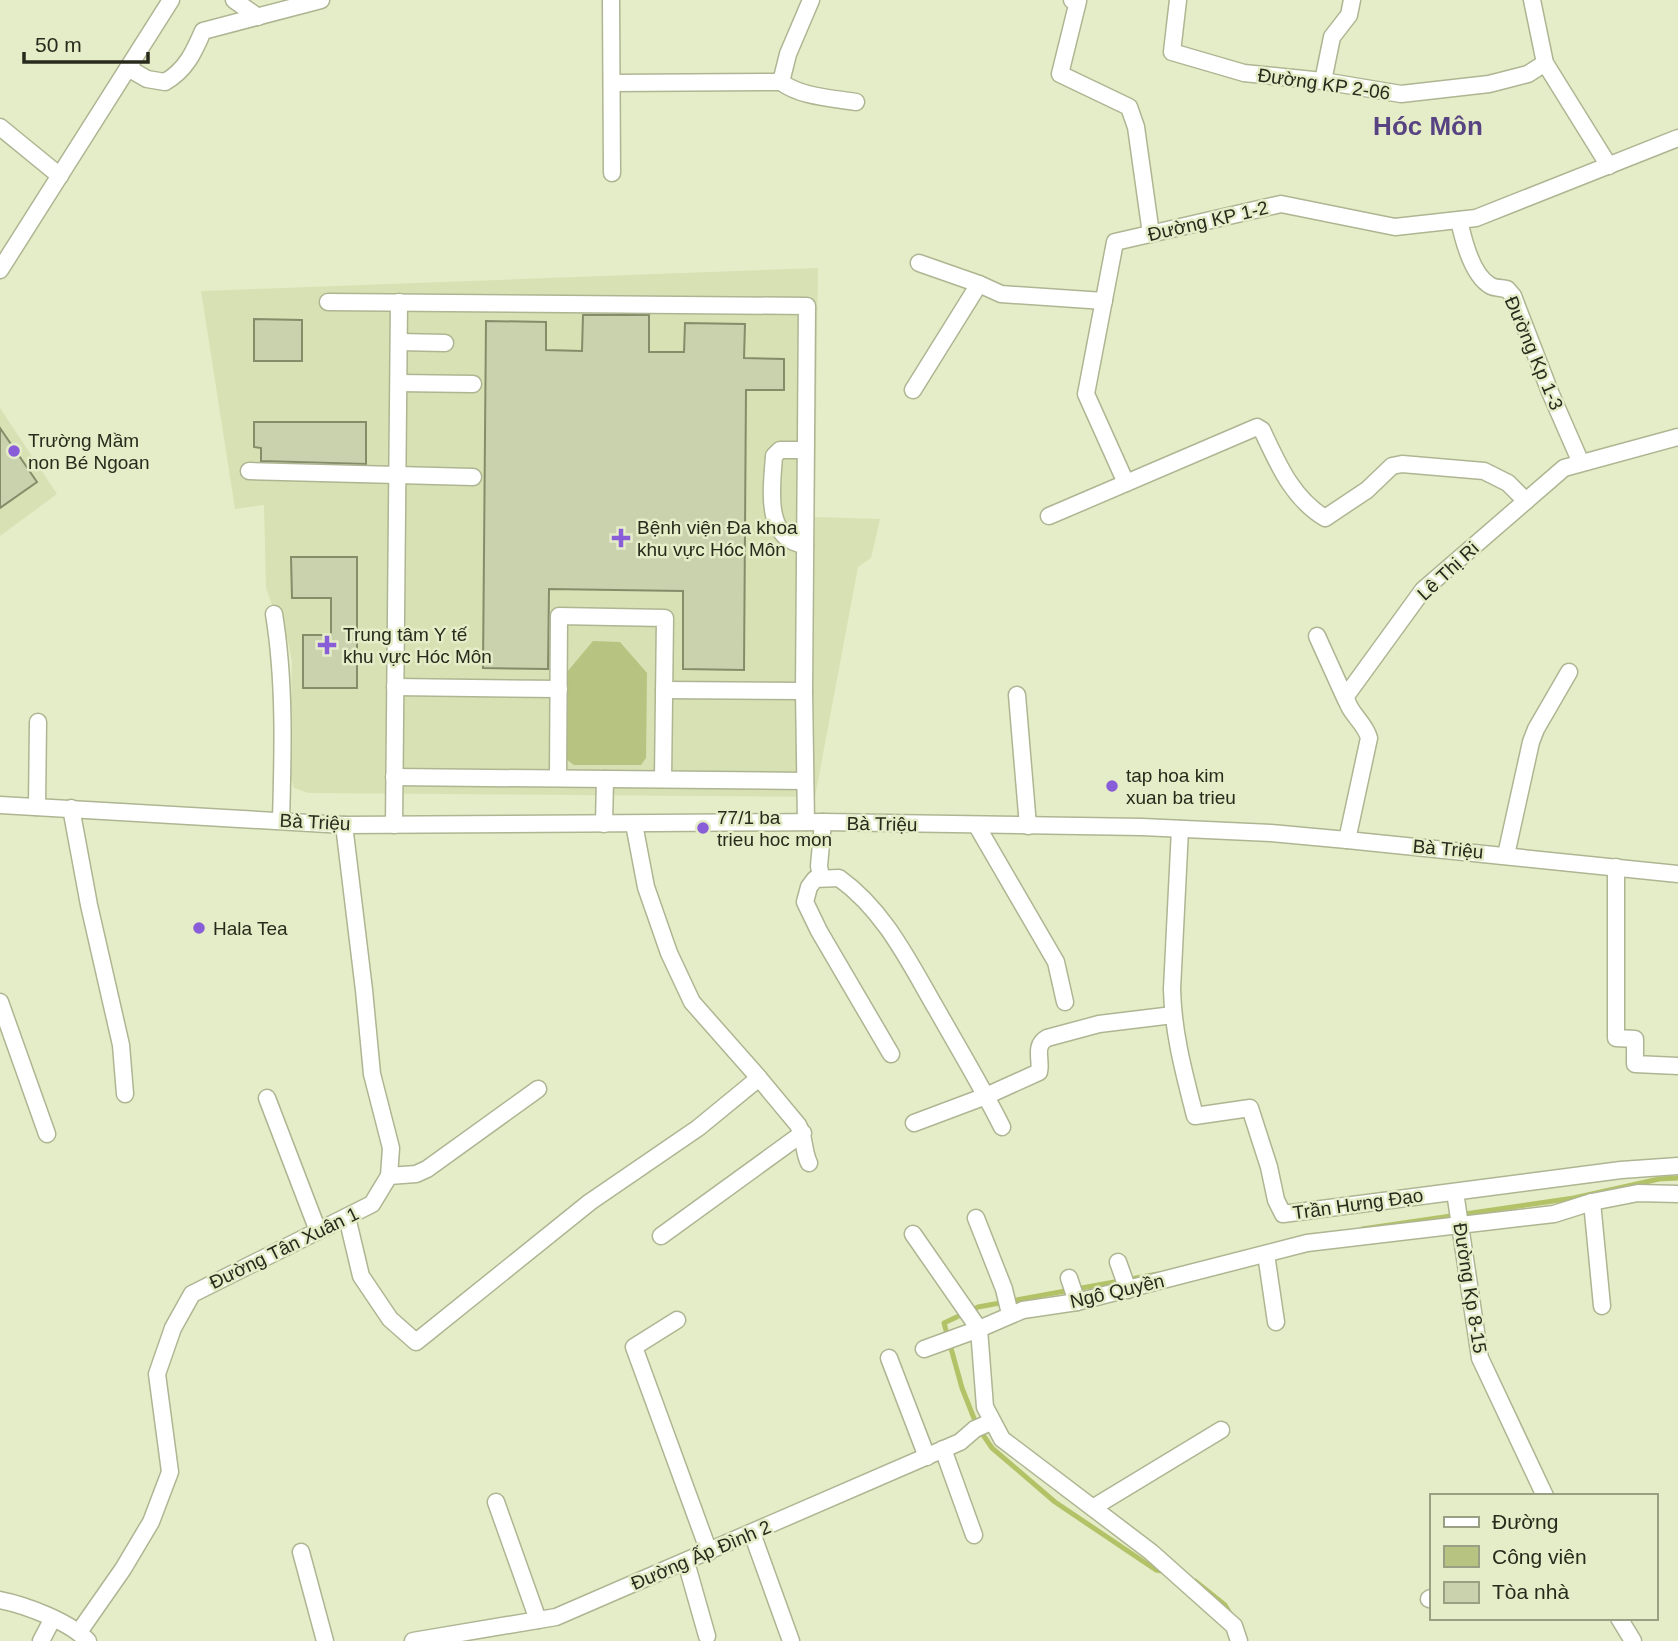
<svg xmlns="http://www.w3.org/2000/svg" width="1678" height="1641" viewBox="0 0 1678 1641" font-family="Arial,sans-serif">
<rect width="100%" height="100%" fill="#e5edc8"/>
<g fill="#d8e1b4">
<path d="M818,268l-3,249 65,2 -9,39 -13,9 -43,230 -507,-4 -14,-5 -5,-15 3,-111 -4,-21 -10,-19 -12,-34 -2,-83 -29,4 -34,-218z"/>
<path d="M0,408l57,86 -57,42z"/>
</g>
<path fill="#b7c381" d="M593,641l27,1 27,31 -1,85 -5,7h-67l-8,-6 1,-87z"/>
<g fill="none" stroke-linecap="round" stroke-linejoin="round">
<g stroke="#b3c267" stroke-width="5">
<path d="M1362,1229l212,-31 85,-19 19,-1"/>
<path d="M1158,1274l-180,33 -34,16 18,65 15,38 15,22 63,54 101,68 11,2"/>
<path d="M1195,1581l30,24 6,10"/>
</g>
</g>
<g fill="#cad1ad" stroke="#858c6a" stroke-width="2">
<path d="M583,315h66v37h35l1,-29 60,1 -1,34 40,1v31h-38l-2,280 -61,-1v-78l-134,-2 -1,80 -65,-1 3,-347 60,1v28l36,1z"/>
<path d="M254,319l48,1v41h-48z"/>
<path d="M254,422h112v42l-105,-3v-13l-7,-1z"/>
<path d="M0,428l37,54 -37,26z"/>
<path d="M291,557h66v131h-54v-53h28v-37h-39z"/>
</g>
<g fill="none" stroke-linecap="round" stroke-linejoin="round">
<g stroke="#aeb592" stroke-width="19">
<g id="minor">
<path d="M234,0l24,17"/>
<path d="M611,0l1,173"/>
<path d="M811,0l-23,54 -7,28c20,15 51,16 75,20"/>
<path d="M1072,0l6,1 -18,73 69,33 7,20 15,107"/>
<path d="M1178,0l-6,52 72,21 79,8 78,13 88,-10 39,-10 17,-11"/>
<path d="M1532,0l13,63 64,103"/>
<path d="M128,68l19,11 18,3c21,-12 29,-30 38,-51l118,-31"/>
<path d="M1323,81l9,-44 17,-22 3,-15"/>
<path d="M612,83l169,-1"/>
<path d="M0,127l60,49"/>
<path d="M1459,220c4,19 13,56 32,66 4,2 11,2 16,3l6,7 37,96 31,71"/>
<path d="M919,263l60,21"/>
<path d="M0,270l171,-270"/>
<path d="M328,302l479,4 -3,385 2,131"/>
<path d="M399,342l46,1"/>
<path d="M399,383l74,1"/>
<path d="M913,390l66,-106 22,10 103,7"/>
<path d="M249,471l224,6"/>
<path d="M1126,483l-40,-89 29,-152 166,-38 114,23 81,-9 202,-80"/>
<path d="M1049,516l208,-89 5,3c16,34 30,68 63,88l42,-28 25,-24 10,-2 82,7 24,12 18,18"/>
<path d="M805,545c-42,-6 -33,-58 -31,-89l6,-6h25"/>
<path d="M274,614c11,67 9,138 7,206"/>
<path d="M1317,636l29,64"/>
<path d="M395,687l164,2"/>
<path d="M664,690l140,1"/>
<path d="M1017,695l11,131"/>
<path d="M394,777l411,4"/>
<path d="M558,778l1,-162 106,2 -2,161"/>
<path d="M0,805l344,20 479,-3 319,5 129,6 76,7 331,34"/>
<path d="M37,807l1,-85"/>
<path d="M71,808l18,97 32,140 4,49"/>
<path d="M604,824l1,-45"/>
<path d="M394,825l5,-523"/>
<path d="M977,826l79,136 9,40"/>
<path d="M1180,829l-8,160c1,44 12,84 23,127l55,-8 19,59 7,33 7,14 338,-44 57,-4"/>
<path d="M1347,840l22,-102c-4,-16 -22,-26 -23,-42l77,-106 141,-122 114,-31"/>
<path d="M1506,855l25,-113 5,-13 33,-57"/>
<path d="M1616,867v171l19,1v25l43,2"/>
<path d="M821,878l-2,-12 4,-44"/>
<path d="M0,1002l47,132"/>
<path d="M891,1054l-72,-123 -14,-29 4,-15 6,-8 24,-1c46,33 70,84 98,132 22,39 45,77 65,117"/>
<path d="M759,1078l39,47c7,12 5,26 11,38"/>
<path d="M267,1098l51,133"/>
<path d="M914,1123l72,-27 53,-24c3,-12 -6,-26 8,-34l52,-14 74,-9"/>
<path d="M389,1176l27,-2 11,-5 111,-80"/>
<path d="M1455,1192l25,166 65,138"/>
<path d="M1592,1202l10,104"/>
<path d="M347,1217l14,59 29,43 26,23 174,-140 108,-74 61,-50 -67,-76 -23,-49 -23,-66 -12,-63"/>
<path d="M976,1218l28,71 6,25"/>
<path d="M913,1234l66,95 -55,20"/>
<path d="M661,1236l142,-103"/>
<path d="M1266,1254l10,68"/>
<path d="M1118,1262l10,28"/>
<path d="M1069,1278l8,24"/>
<path d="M677,1320l-43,27 75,205"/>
<path d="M889,1358l38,99"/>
<path d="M943,1449l31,86"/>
<path d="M496,1502l42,118"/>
<path d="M1094,1507l127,-77"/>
<path d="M752,1533l39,108"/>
<path d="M301,1552l24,89"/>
<path d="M686,1562l21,74"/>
<path d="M1429,1599l2,-1"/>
<path d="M0,1600c26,5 70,22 88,41"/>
<path d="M1619,1618l14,23"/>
<path d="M79,1632l44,-63 28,-47 19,-50 -13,-98 16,-46 19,-34 180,-90 17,-28 2,-28 -19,-74 -8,-84 -20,-165"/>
<path d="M41,1641l11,-21"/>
<path d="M413,1641l143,-24 404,-175 15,-13 16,-7"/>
<path d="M1239,1641l-5,-15 -83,-74 -149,-113 -17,-32 -6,-78 44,-19 54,-8 230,-59 247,-29 38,-12 46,-9 40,1"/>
</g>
</g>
<use href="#minor" stroke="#fff" stroke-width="16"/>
</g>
<g fill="#895dd7" stroke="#e5edc8" stroke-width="2.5">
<circle cx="14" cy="451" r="7"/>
<path d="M617.5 527.5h7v7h7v7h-7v7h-7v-7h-7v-7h7z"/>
<path d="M323.5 634.5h7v7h7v7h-7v7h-7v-7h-7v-7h7z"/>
<circle cx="1112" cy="786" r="7"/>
<circle cx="703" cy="828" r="7"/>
<circle cx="199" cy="928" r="7"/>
</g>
<g text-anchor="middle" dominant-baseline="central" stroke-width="5" stroke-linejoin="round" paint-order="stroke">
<g font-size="19" fill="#282a1c" stroke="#e5edc8">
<text transform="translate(1324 84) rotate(8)">Đường KP 2-06</text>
<text transform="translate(1208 221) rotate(-13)">Đường KP 1-2</text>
<text transform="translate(1534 353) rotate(67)">Đường Kp 1-3</text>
<text transform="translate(1448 571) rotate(-43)">Lê Thị Ri</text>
<text transform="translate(315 822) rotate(3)">Bà Triệu</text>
<text transform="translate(882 824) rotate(1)">Bà Triệu</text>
<text transform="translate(1448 849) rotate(5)">Bà Triệu</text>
<text transform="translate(1358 1204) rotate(-8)">Trần Hưng Đạo</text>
<text transform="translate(284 1248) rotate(-26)">Đường Tân Xuân 1</text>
<text transform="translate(1470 1288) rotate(81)">Đường Kp 8-15</text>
<text transform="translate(1117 1291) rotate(-13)">Ngô Quyền</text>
<text transform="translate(701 1555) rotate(-23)">Đường Ấp Đình 2</text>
</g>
<g font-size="19" fill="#282a1c" stroke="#e5edc8" text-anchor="start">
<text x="28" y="440">Trường Mầm<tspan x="28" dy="22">non Bé Ngoan</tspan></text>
<text x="637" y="527">Bệnh viện Đa khoa<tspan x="637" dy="22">khu vực Hóc Môn</tspan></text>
<text x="343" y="634">Trung tâm Y tế<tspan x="343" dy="22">khu vực Hóc Môn</tspan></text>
<text x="1126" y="775">tap hoa kim<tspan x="1126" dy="22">xuan ba trieu</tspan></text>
<text x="717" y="817">77/1 ba<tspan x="717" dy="22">trieu hoc mon</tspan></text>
<text x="213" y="928">Hala Tea</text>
</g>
<g font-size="26" font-weight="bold" fill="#574381" stroke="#e5edc8">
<text x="1428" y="126">Hóc Môn</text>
</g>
</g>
<rect x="1430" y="1494" width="228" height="126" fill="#e5edc8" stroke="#999f83" stroke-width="2"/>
<rect x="1444" y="1517" width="35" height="10" fill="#ffffff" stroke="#999f83" stroke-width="2"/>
<text x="1492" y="1529" font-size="21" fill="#282a1c">Đường</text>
<rect x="1444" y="1546" width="35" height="21" fill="#b7c381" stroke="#999f83" stroke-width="2"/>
<text x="1492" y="1564" font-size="21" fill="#282a1c">Công viên</text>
<rect x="1444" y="1582" width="35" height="21" fill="#cad1ad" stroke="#999f83" stroke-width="2"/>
<text x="1492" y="1599" font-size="21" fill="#282a1c">Tòa nhà</text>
<path d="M24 52v10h124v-10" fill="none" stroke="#282a1c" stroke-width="3.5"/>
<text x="35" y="52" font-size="21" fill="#282a1c" stroke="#e5edc8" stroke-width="5" paint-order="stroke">50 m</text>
</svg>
